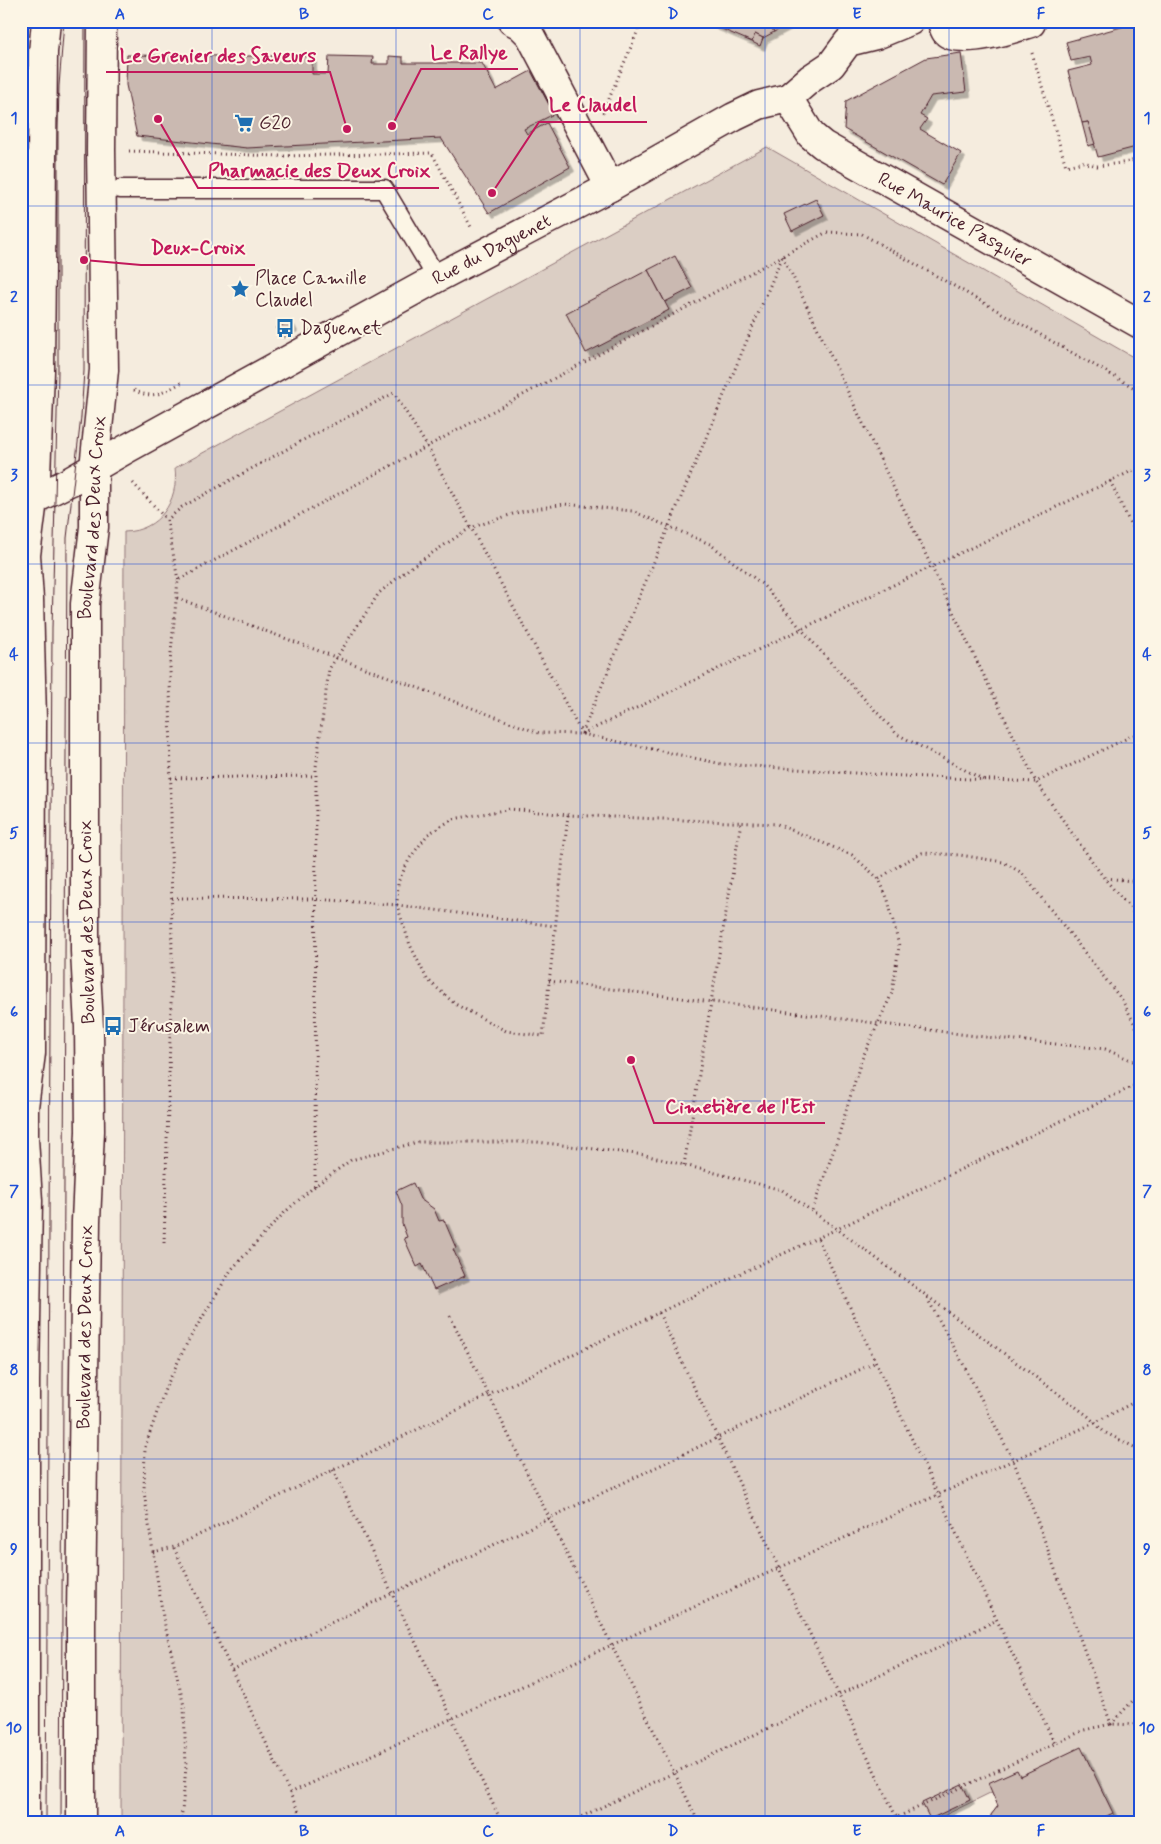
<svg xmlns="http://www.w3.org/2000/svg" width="1161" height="1844" viewBox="0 0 1161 1844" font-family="Mynerve,sans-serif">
<defs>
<filter id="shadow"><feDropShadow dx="4.5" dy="4.5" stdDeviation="0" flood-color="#0004"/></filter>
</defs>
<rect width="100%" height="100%" fill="#f5ecde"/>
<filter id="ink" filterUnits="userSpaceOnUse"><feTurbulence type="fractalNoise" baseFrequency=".02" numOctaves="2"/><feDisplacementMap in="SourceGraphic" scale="10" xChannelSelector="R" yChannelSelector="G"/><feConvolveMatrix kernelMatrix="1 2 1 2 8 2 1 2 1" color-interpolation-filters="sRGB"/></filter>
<g filter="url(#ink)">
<path fill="#dbcec4" stroke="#927678" d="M767,147l373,214v1462h-23l-4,-10 -21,10h-101v-8l7,-9 -6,-14 -63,31h-808l3,-1291c35,-1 55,-31 51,-64z"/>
<g fill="#cab9b1" stroke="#4a1f2b" filter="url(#shadow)">
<path d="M703,21h73l-6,3 4,8 -11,6 -8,-4 -3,8z"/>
<path d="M776,21h8l3,4 -13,7 -4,-8z"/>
<path d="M1140,22v124l-42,11 -10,-35 -6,1 -14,-52 24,-6 -2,-8 -19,4 -5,-19z"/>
<path d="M755,34l8,4 -3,8 -8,-4z"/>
<path d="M961,53l5,39 -35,4 -11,19 7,4 -7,10 41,24 -19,32 -98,-56 2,-28 80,-43z"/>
<path d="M127,55l99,1v7h17v-7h69v18h16l1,-18 44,1 -1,7h17v-8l14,1v6h79l14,27 35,-19 23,43 -30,15 3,5 20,-11 23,44 -81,46 -48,-75 -194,10 -110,-12 -11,-51z"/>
<path d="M1088,122l7,22 -7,2 -6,-23z"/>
<path d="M816,199l8,16 -32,16 -8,-17z"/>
<path d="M675,256l17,32 -27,14 -17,-32z"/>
<path d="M648,270l21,40 -83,43 -20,-40z"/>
<path d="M290,321l3,6 -14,7 -3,-6z"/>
<path d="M413,1183l7,16 14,10 5,12 5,-1 12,28 -3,1 12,27 -31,14 -12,-26 -5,3 -13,-29 3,-1 -5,-13v-18l-6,-15z"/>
<path d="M1081,1747l32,66 -21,10h-101v-8l7,-9 -10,-23 29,-13 3,6z"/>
<path d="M962,1784l8,16 -40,19 -8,-16z"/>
</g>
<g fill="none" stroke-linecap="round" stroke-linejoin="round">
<g stroke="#4a1f2b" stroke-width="21">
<path id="service" d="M120,189h264l53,89"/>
</g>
<g stroke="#4a1f2b" stroke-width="31">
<g id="minor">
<path d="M512,21l8,4 10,10 80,152"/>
<path d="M941,21c2,3 3,9 5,11 13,14 70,-4 85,-9"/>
<path id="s1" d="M788,98l23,37 12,10 317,179"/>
<path id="s2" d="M21,506l48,-24 59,-34 309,-170 173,-91 124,-70 25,-12 29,-7 22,-19 21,-14 17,-23 28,-7 34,-14"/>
<path d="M25,1823v-442l3,-180 -4,-62v-32l7,-54 1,-334 -3,-120 -3,-44 10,-79 4,-105 3,-319 3,-31"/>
<path id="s3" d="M81,1823v-209l5,-393 4,-90 -1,-104 -4,-76v-347l9,-77v-59l10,-98 -3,-220 1,-129"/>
</g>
</g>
<g stroke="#4a1f2b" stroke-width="3" stroke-dasharray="1 4" stroke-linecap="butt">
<path d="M1032,53l34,113 17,-4 14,4 32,-4 11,-4"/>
<path d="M603,113l39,-92"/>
<path d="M129,151l151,5 152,-3 40,76"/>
<path d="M783,256l183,383 70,143 68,96 36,42"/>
<path d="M134,390c20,11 31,1 49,-8"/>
<path d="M1110,481l30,63"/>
<path d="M133,483l34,37"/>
<path d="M178,580l-11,-60 15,-13 125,-69 87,-45 33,53 155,288"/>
<path d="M177,598l362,135 43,1 140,30 162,11 152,7 104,-50"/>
<path d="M582,733l200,-476"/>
<path d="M582,734l558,-267"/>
<path d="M171,778l145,-2"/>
<path d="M568,815l-25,221 -37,-5 -51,-27 -28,-25 -17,-34 -13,-40 1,-23 12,-24 18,-24 25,-15 57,-10 58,6 209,9 75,31 27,24 9,21 11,46 -7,47 -31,68 -24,80 -25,70"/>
<path d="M1106,878l34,4"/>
<path d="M879,879l22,-15 21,-11 38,2 43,7 19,11 100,127 18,34"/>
<path d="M172,898l143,1 82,6 158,21"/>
<path d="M549,981l427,55 129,13 35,15"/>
<path d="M684,1165l57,-343"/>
<path d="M315,1186l1,-419 13,-98 50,-76 32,-26 59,-39 49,-16 45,-8 68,7 78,33 52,40 70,80 65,70 87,46"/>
<path d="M818,1239l237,505"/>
<path d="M164,1243l8,-273 -2,-307 8,-83 649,-348 35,2 278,157"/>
<path d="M927,1298l33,60 53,102 23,57 75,207 29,-31"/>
<path d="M659,1313l240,510"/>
<path d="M450,1316l249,507"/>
<path d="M333,1470l169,353"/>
<path d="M174,1548l130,275"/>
<path d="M153,1552l21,-5 563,-272 100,-46 303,-146"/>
<path d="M232,1670l644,-308"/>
<path d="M290,1793l804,-370 46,-24"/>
<path d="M181,1823l5,-56 -2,-61 -21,-89 -19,-125 1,-45 20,-58 22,-46 44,-73 54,-58 30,-26 36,-26 67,-18h119l108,13 137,35 55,39 251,187 16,16 36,18"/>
<path d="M568,1823l429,-203"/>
<path d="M885,1823l199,-93 27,-6 29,1"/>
</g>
<use href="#service" stroke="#fcf5e5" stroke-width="18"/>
<use href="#minor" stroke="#fcf5e5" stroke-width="28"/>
<g stroke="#4a1f2b" stroke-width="1">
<path d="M46,1823l6,-1194 6,-258v-241l1,-44 5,-65"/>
<path d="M61,1823l6,-1285 14,-121 3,-46 1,-350"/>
</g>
</g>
</g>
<path fill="none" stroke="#1d4ed8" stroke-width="1" stroke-opacity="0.55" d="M212,21v1802M396,21v1802M580,21v1802M765,21v1802M949,21v1802M21,206h1119M21,385h1119M21,564h1119M21,743h1119M21,922h1119M21,1101h1119M21,1280h1119M21,1459h1119M21,1638h1119"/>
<defs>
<g id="supermarket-bare" transform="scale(1.5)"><path d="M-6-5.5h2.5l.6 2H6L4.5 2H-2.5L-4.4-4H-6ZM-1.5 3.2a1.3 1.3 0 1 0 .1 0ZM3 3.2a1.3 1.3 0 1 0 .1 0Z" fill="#1f6fb2" stroke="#fcf5e5" stroke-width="2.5" paint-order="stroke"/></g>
<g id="sight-bare" transform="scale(1.5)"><path d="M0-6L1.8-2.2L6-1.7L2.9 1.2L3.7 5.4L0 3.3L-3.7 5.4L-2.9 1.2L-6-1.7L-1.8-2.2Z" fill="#1f6fb2" stroke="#fcf5e5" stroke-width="2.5" paint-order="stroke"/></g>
<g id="bus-bare" transform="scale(1.5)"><path d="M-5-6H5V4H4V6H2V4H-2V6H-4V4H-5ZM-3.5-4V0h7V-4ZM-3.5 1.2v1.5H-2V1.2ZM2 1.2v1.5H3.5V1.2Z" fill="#1f6fb2" stroke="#fcf5e5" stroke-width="2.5" paint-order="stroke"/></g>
</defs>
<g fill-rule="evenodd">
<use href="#supermarket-bare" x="244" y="123"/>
<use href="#sight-bare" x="240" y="289"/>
<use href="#bus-bare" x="285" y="328"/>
<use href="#bus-bare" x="113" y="1026"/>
</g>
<g text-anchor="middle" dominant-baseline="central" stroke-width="4" stroke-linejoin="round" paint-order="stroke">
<g font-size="19" fill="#4a1f2b" stroke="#fcf5e5" text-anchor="start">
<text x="259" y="123">G20</text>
<text x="255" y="278">Place Camille<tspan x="255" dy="22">Claudel</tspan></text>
<text x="300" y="328">Daguenet</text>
<text x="128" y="1026">Jérusalem</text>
</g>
<g font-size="19" fill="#4a1f2b" stroke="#fcf5e5">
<text stroke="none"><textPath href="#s1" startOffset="211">Rue Maurice Pasquier</textPath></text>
<text stroke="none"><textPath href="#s2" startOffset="536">Rue du Daguenet</textPath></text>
<text stroke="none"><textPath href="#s3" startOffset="1306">Boulevard des Deux Croix</textPath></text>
<text transform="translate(87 922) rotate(-91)">Boulevard des Deux Croix</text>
<text stroke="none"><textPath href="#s3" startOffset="496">Boulevard des Deux Croix</textPath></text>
</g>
</g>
<path fill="none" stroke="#c2185b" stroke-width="2" d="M392 126L421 69H518M347 129L330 72H106M492 193L539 122H647M158 119L198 188H439M84 260L141 265H255M631 1060L654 1123H825"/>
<g fill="#c2185b" stroke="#fcf5e5" stroke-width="2">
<circle cx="392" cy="126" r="5"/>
<circle cx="347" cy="129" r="5"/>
<circle cx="492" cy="193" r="5"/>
<circle cx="158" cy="119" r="5"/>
<circle cx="84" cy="260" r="5"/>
<circle cx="631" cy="1060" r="5"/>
</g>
<g font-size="20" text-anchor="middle" font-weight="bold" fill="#c2185b" stroke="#fcf5e5" stroke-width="4" stroke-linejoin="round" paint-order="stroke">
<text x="469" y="59">Le Rallye</text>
<text x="218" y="62">Le Grenier des Saveurs</text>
<text x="593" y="111">Le Claudel</text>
<text x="319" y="177">Pharmacie des Deux Croix</text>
<text x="198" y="254">Deux-Croix</text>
<text x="740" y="1113">Cimetière de l'Est</text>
</g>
<rect width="1161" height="1844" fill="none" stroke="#fcf5e5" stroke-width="55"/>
<rect x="28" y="28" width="1106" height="1788" fill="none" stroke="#1d4ed8" stroke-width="2"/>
<g font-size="16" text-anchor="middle" font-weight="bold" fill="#1d4ed8">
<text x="120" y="19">A</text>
<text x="304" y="19">B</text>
<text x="488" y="19">C</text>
<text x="673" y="19">D</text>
<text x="857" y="19">E</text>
<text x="1041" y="19">F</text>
<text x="14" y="123">1</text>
<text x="1147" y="123">1</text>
<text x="14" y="302">2</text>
<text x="1147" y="302">2</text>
<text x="14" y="480">3</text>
<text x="1147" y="480">3</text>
<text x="14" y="659">4</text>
<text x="1147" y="659">4</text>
<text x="14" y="838">5</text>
<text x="1147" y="838">5</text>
<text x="14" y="1017">6</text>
<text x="1147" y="1017">6</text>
<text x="14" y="1196">7</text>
<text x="1147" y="1196">7</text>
<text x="14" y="1375">8</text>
<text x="1147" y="1375">8</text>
<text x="14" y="1554">9</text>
<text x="1147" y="1554">9</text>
<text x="14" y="1733">10</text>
<text x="1147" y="1733">10</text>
<text x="120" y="1836">A</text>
<text x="304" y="1836">B</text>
<text x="488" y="1836">C</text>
<text x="673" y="1836">D</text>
<text x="857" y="1836">E</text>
<text x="1041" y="1836">F</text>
</g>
</svg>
